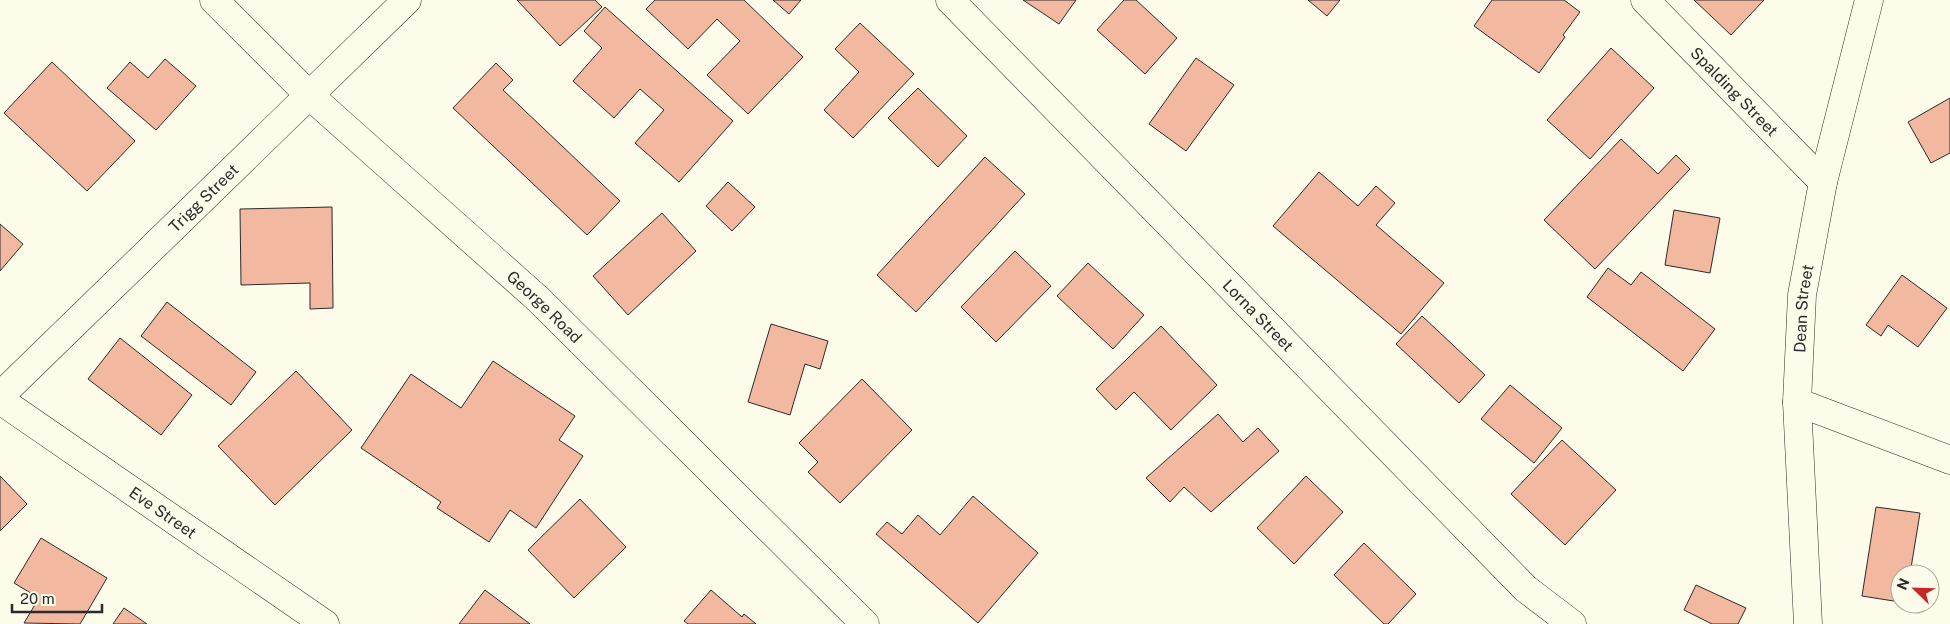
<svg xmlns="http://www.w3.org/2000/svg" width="1950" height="624" viewBox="0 0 1950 624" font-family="'Public Sans',sans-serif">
<rect width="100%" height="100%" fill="#fdfbea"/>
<g fill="#f2b8a0" stroke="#2b2b2b">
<path d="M517,0h78l7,7 -42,39z"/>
<path d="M655,0h89l59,57 -55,57 -41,-39 33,-34 -23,-22 -29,30 -42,-40z"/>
<path d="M773,0h28l-12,14z"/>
<path d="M1023,0h53l-17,24z"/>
<path d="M1124,0h12l41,38 -32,36 -48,-44z"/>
<path d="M1308,0h32l-13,16z"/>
<path d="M1492,0h72l16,12 -17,23 2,2 -26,36 -65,-47z"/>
<path d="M1694,0h70l-33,35z"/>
<path d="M605,7l128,114 -54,61 -44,-39 29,-33 -24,-21 -26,29 -41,-37 29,-33 -18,-17z"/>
<path d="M860,23l54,51 -61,64 -29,-28 35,-38 -24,-23z"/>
<path d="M1611,48l43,40 -64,71 -43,-39z"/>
<path d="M1196,58l38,27 -48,66 -37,-27z"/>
<path d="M165,59l31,27 -40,44 -49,-42 23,-26 18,16z"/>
<path d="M52,62l83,79 -48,50 -83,-78z"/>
<path d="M496,63l17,17 -10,10 117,111 -33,34 -134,-127z"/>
<path d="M918,88l49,48 -29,31 -50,-49z"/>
<path d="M1950,98v55l-19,10 -23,-41z"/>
<path d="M1621,139l37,35 18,-19 14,14 -95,100 -51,-49z"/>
<path d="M985,157l40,37 -109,118 -39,-37z"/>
<path d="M1319,172l39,34 18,-20 19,17 -19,22 68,58 -43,51 -128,-108z"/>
<path d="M728,182l27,25 -23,24 -26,-25z"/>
<path d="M332,207l1,101 -23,1v-26l-69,2 -1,-76z"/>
<path d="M1674,210l46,8 -10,55 -45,-8z"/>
<path d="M662,213l34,38 -68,64 -35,-39z"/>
<path d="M0,224l23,20 -23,27z"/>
<path d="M1015,251l36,35 -55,56 -35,-35z"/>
<path d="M1088,263l56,52 -31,34 -56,-53z"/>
<path d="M1608,268l23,17 10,-13 74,57 -32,42 -96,-74z"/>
<path d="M1902,275l45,33 -29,39 -30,-22 -7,11 -15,-11z"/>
<path d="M167,302l89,70 -25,33 -90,-69z"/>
<path d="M1422,316l63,59 -26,28 -63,-59z"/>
<path d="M771,324l57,17 -8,28 -15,-5 -15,51 -42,-13z"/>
<path d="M1161,326l56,59 -46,45 -37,-38 -18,18 -20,-21z"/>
<path d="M120,338l72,57 -31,40 -73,-56z"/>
<path d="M493,361l82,55 -16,24 24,16 -47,72 -26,-18 -21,32 -52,-34 4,-6 -80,-54 50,-74 50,34z"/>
<path d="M296,371l56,59 -77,75 -57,-59z"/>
<path d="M862,379l50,51 -72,73 -32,-31 10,-10 -19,-19z"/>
<path d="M1510,385l52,43 -28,35 -53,-44z"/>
<path d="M1218,414l25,28 15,-14 21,23 -68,61 -27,-25 -14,15 -24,-24z"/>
<path d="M1562,440l54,50 -51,55 -54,-51z"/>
<path d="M0,476l27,28 -27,27z"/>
<path d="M1306,476l37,36 -49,52 -37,-36z"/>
<path d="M973,496l65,57 -60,70 -102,-89 11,-12 15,12 16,-19 22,20z"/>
<path d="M580,499l46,48 -52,51 -46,-48z"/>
<path d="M1876,507l44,6 -10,61h-10v28l-38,-6z"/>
<path d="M41,538l66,40 -27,46 -56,-1 15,-25 -25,-15z"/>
<path d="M1364,543l52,51 -28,30h-4l-50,-49z"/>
<path d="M1696,585l50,23 -8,16h-26l-28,-14z"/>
<path d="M485,590l45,34h-71z"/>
<path d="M711,590l31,27 2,-3 12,10h-68l-4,-3z"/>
<path d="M124,608l23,16h-34z"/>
</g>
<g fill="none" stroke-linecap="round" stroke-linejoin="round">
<g stroke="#2b2b2b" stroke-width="29">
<g id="minor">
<path id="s1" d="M214,0l95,95 229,204 327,325"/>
<path id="s2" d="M950,0l576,589 46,35"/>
<path id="s3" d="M1645,0l178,182"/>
<path id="s4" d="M0,396l407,-396"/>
<path id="s5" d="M0,400l325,224"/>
<path d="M1797,402l153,58"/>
<path id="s6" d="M1808,624l-11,-222 5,-107 21,-113 46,-182"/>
</g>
</g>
<use href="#minor" stroke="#fdfbea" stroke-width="28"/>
</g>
<g text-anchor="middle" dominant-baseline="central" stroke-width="4" stroke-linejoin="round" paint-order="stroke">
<g font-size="16" fill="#2b2b2b" stroke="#fdfbea">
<text stroke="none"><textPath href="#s3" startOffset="128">Spalding Street</textPath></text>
<text stroke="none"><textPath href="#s4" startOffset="284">Trigg Street</textPath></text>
<text stroke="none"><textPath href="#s1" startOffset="451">George Road</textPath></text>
<text stroke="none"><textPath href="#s6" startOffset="316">Dean Street</textPath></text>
<text stroke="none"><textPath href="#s2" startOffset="441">Lorna Street</textPath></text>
<text stroke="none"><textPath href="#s5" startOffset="198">Eve Street</textPath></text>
</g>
</g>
<g transform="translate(1915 589) rotate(293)"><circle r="24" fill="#fdfbea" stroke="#a9a89e"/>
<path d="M0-4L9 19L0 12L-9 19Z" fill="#c62828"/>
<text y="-8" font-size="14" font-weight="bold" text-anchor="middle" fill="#2b2b2b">N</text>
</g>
<path d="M12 604v8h90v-8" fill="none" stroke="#2b2b2b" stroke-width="2.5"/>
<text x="20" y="604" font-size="15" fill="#2b2b2b" stroke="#fdfbea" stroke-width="4" paint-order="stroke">20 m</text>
</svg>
